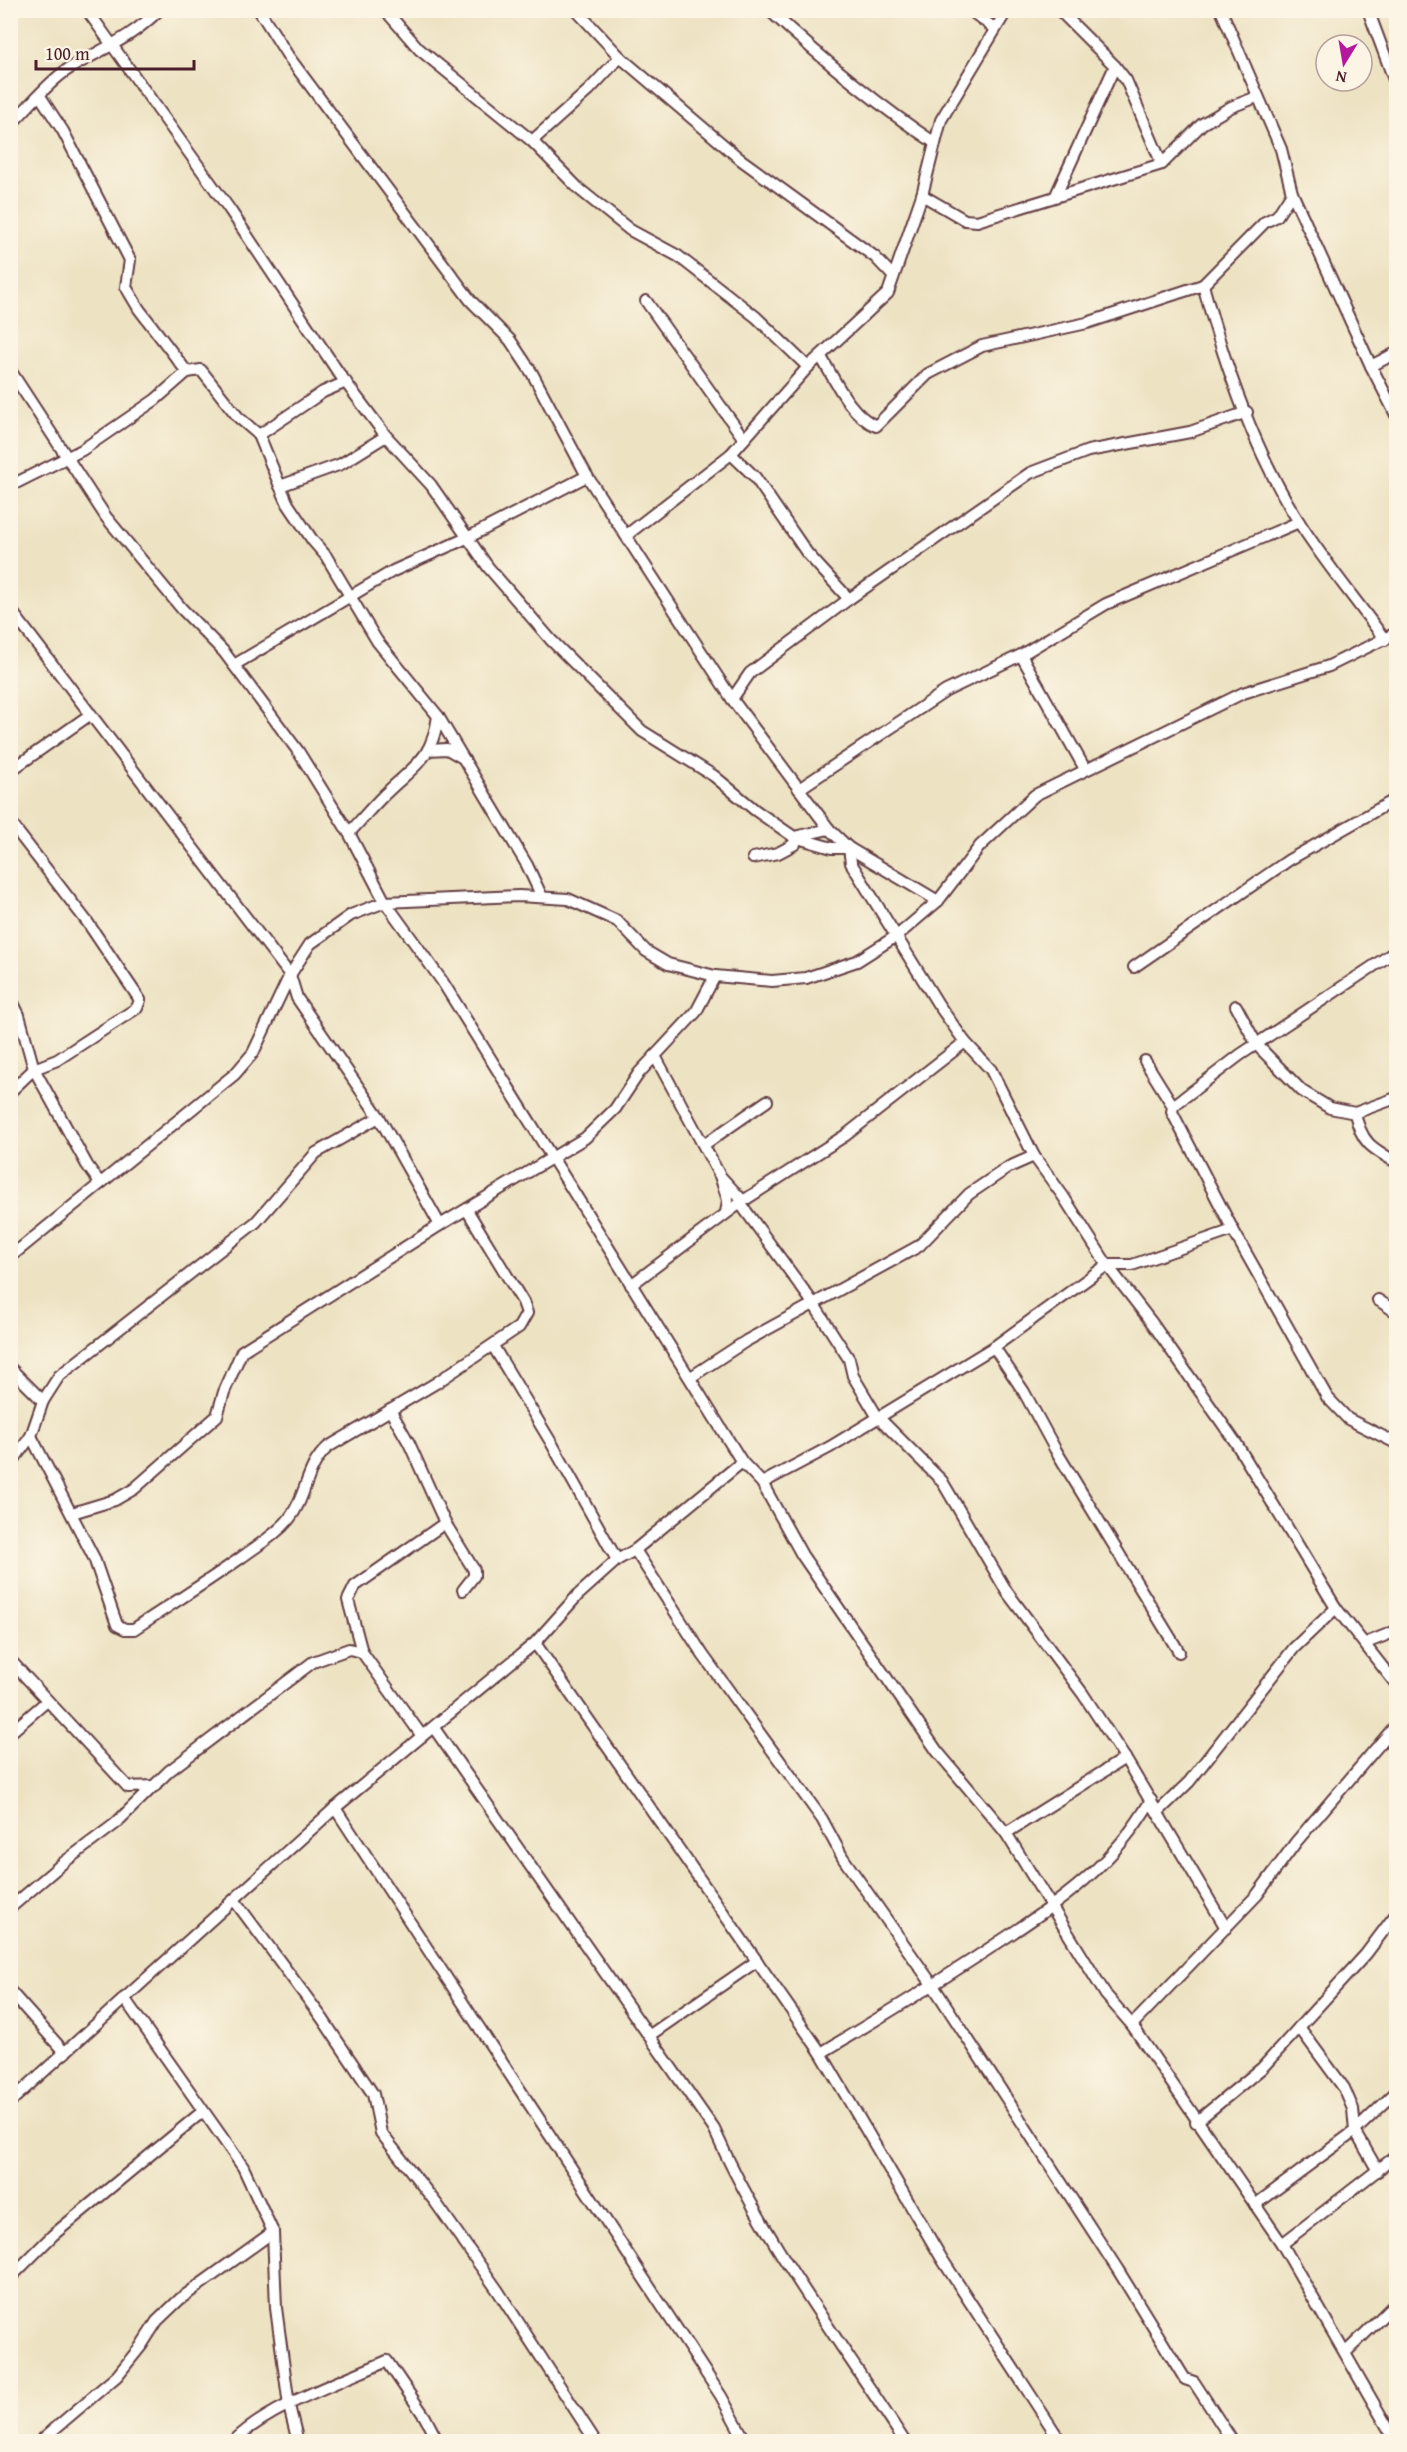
<svg xmlns="http://www.w3.org/2000/svg" width="1407" height="2452" viewBox="0 0 1407 2452" font-family="'Gentium Book Plus',serif">
<rect width="100%" height="100%" fill="#fcf5e5"/>
<filter id="ink" filterUnits="userSpaceOnUse"><feTurbulence type="fractalNoise" baseFrequency=".0167" numOctaves="2"/><feDisplacementMap in="SourceGraphic" scale="12" xChannelSelector="R" yChannelSelector="G"/><feConvolveMatrix kernelMatrix="1 2 1 2 8 2 1 2 1" color-interpolation-filters="sRGB"/></filter>
<filter id="wash" filterUnits="userSpaceOnUse"><feTurbulence type="fractalNoise" baseFrequency=".008" numOctaves="4" result="noise"/><feDisplacementMap in="SourceGraphic" scale="24" xChannelSelector="R" yChannelSelector="G"/><feGaussianBlur stdDeviation="1.35" result="paint"/><feColorMatrix in="noise" values="0 0 0 0 0 0 0 0 0 0 0 0 0 0 0 0 0 1.4 0 .05"/><feComposite in="paint" operator="in"/></filter>
<g filter="url(#wash)">
<rect width="100%" height="100%" fill="#ede2c2"/>
</g>
<g filter="url(#ink)">
<g fill="none" stroke-linecap="round" stroke-linejoin="round">
<g stroke="#623c42" stroke-width="14">
<g id="street">
<path d="M87,10l143,200 108,162 48,64 45,49 57,82 63,73 91,91 72,45 41,34 39,27 38,11h17l89,53"/>
<path d="M259,10l29,46 183,245 39,39 22,33 55,103 145,223 97,130 20,19 2,15 87,141 27,38 26,28 43,86 29,40 44,69 45,58 84,120 100,165 60,76"/>
<path d="M385,10l34,39 113,92 47,48 51,41 48,26 78,61 52,50"/>
<path d="M576,10l44,47 120,102 135,98 18,19"/>
<path d="M769,10c52,48 107,94 166,133"/>
<path d="M970,10l25,19"/>
<path d="M1059,10l56,56 11,14 36,84"/>
<path d="M1368,10l28,75"/>
<path d="M40,96l23,35 67,129 -4,27 13,22 48,63 14,-2 37,47 21,18 21,51"/>
<path d="M10,125c17,-16 38,-43 57,-55 34,-21 62,-30 92,-60"/>
<path d="M532,141l57,-51 31,-33"/>
<path d="M1292,193l79,173 25,49"/>
<path d="M922,195l43,25 12,1 185,-57 40,-40 29,-17 26,-10"/>
<path d="M1056,195l59,-129"/>
<path d="M1203,285l62,-63 12,-6 15,-23 -11,-44 -60,-139"/>
<path d="M646,301l98,138"/>
<path d="M821,357c14,23 29,58 55,69l52,-52 54,-28 105,-23 116,-38c22,80 51,166 96,237 26,41 58,79 86,118"/>
<path d="M1371,366l25,-13"/>
<path d="M10,370l96,147 76,92 42,43 74,99 51,82 36,69 57,79 300,481 20,21 40,72 135,196 69,82 100,162 26,30 150,219 114,198"/>
<path d="M259,435l64,-43 23,-10"/>
<path d="M731,454l24,23 52,76 42,46"/>
<path d="M10,486l72,-36 73,-50 32,-28"/>
<path d="M628,534l103,-80 77,-87 80,-74 34,-98 19,-75 66,-110"/>
<path d="M10,609l280,366 7,23 82,119 61,108"/>
<path d="M1021,655l64,114"/>
<path d="M234,665l159,-94 76,-34 118,-61"/>
<path d="M732,699l18,-26 99,-74 181,-126 58,-22 102,-19 57,-20"/>
<path d="M438,716l89,149 15,32"/>
<path d="M428,750l19,-1 14,8"/>
<path d="M10,771l81,-57"/>
<path d="M799,789l147,-98 75,-36 85,-51 193,-82"/>
<path d="M10,822l78,101 52,77 -3,8 -80,52 -23,9 -24,23"/>
<path d="M349,833c12,-13 23,-26 35,-38 29,-29 48,-34 54,-79l-61,-75 -51,-85 -13,-15 -25,-37 -8,-18 61,-22 45,-28"/>
<path d="M753,858l25,-5 17,-9 -1,-7 35,-8"/>
<path d="M1396,951l-156,104 -67,51 -1,6 61,118 94,167 21,22 48,24"/>
<path d="M1134,967l155,-107 107,-61"/>
<path d="M10,997l9,18 15,54 53,96 13,18"/>
<path d="M1236,1006l21,39 45,46 28,17 25,5 41,-15"/>
<path d="M655,1056l65,120 23,25"/>
<path d="M1145,1061l28,45"/>
<path d="M1355,1113c6,29 16,35 41,49"/>
<path d="M705,1144l62,-43"/>
<path d="M721,1179l7,21 -2,13"/>
<path d="M740,1203l73,100 36,56 4,17 24,40 65,65 65,111 76,102 42,64 101,170"/>
<path d="M10,1257l225,-183 18,-21 37,-78 20,-31 41,-29 34,-13 134,-6 49,3 49,22 29,30 22,13 47,12 57,5 34,-3 51,-17 41,-26 40,-34 42,-55 55,-51 208,-102 86,-27 67,-33"/>
<path d="M631,1285l112,-84 103,-66 119,-93"/>
<path d="M1378,1300l18,12"/>
<path d="M493,1346l59,98 65,116"/>
<path d="M994,1347l30,45 31,57 124,203"/>
<path d="M10,1368l33,33"/>
<path d="M691,1377l55,-36 173,-95 50,-52 40,-27 25,-11"/>
<path d="M390,1410l19,33 36,80 29,47v6l-11,14"/>
<path d="M31,1436l63,122 23,67 8,4h9c36,-24 73,-47 108,-72 16,-12 34,-22 47,-38 18,-22 16,-52 39,-72l108,-64 83,-56 8,-14 -4,-11 -56,-92"/>
<path d="M10,1465l21,-29 12,-35 16,-25 197,-154 60,-69 63,-36"/>
<path d="M762,1483l68,-36 164,-100 113,-82h25l101,-35"/>
<path d="M72,1513l43,-13 19,-11 83,-73 7,-24 18,-41 198,-126 145,-87 30,-29 24,-36 57,-61 19,-36"/>
<path d="M635,1550l68,105 119,164 21,39 91,129 184,283 67,109 9,3 39,60"/>
<path d="M535,1643l286,410 121,206 119,183"/>
<path d="M1366,1643l30,-12"/>
<path d="M10,1660l118,127 27,-1"/>
<path d="M434,1728l280,401c50,113 125,210 191,313"/>
<path d="M10,1733l37,-32"/>
<path d="M422,1736l-60,-84 -14,-52 7,-14 90,-63"/>
<path d="M335,1808l386,588 25,46"/>
<path d="M1158,1812l31,-30 105,-134 42,-40"/>
<path d="M1006,1833l119,-75"/>
<path d="M235,1901l87,117 51,76 8,39 55,70 62,88 98,151"/>
<path d="M10,1908l53,-45 52,-39 54,-53 144,-109 36,-13 13,3"/>
<path d="M10,1991l55,62"/>
<path d="M124,1998l119,169 30,65 3,76 13,98 9,36"/>
<path d="M1132,2025l125,-130 39,-53 100,-117"/>
<path d="M1299,2027l45,61 9,21 2,22 23,40"/>
<path d="M650,2035l107,-74"/>
<path d="M821,2053c60,-36 120,-72 178,-111 62,-41 114,-76 152,-142"/>
<path d="M10,2102l325,-294 200,-165 43,-48 39,-35 18,-10 107,-88"/>
<path d="M1196,2122l66,-54 104,-114 30,-40"/>
<path d="M1255,2205l100,-74 41,-39"/>
<path d="M1282,2244l114,-88"/>
<path d="M10,2278l43,-43 149,-123"/>
<path d="M1346,2352l50,-49"/>
<path d="M39,2442l78,-66 24,-30 16,-25 23,-22 93,-67"/>
<path d="M233,2442c34,-35 107,-60 154,-81l38,56 13,25"/>
</g>
</g>
<use href="#street" stroke="#fff" stroke-width="10"/>
</g>
</g>
<rect width="1407" height="2452" fill="none" stroke="#fcf5e5" stroke-width="36"/>
<g transform="translate(1344 63) rotate(191)"><circle r="28" fill="#fcf5e5" stroke="#b59f9b" stroke-width="1.5"/>
<path d="M0-4.5L10 22L0 15L-10 22Z" fill="#b5179e"/>
<text y="-9" font-size="16" font-weight="bold" text-anchor="middle" fill="#4a1f2b">N</text>
</g>
<path d="M36 60v9h158v-9" fill="none" stroke="#4a1f2b" stroke-width="3"/>
<text x="45" y="60" font-size="18" fill="#4a1f2b" stroke="#fcf5e5" stroke-width="4.5" paint-order="stroke">100 m</text>
</svg>
